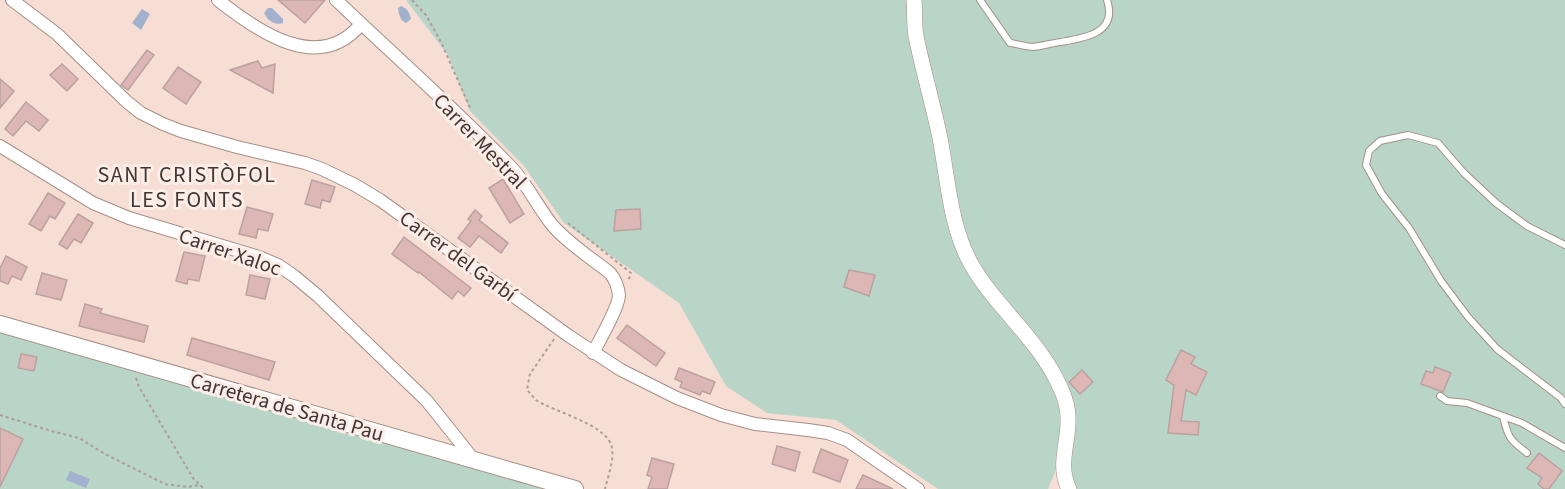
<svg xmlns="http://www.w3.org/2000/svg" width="1565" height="489" viewBox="0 0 1565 489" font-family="'Source Sans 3',sans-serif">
<rect width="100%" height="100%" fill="#f6ded4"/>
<g fill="#b8d5c7">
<path d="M406,0h1159v489h-500l-5,-29 -12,29h-110l-102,-69 -69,-7 -41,-27 -47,-83 -115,-80 -40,-57 -54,-55 -22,-56z"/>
<path d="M0,332l543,157h-543z"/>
</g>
<g fill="#a2b1cd">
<path d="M401,6c7,3 8,6 10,13l-5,4c-6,-3 -7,-8 -8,-15z"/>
<path d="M268,8h4l11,11v4c-8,3 -16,-3 -19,-10z"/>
<path d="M142,9l8,5 -9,16 -9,-7z"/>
<path d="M70,471l20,8 -4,9 -20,-8z"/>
</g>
<g fill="#dcb7b6" stroke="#bba1a0" stroke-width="1.5">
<path d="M278,0h47l-20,23z"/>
<path d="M147,50l7,5 -26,35 -7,-5z"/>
<path d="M258,61l4,7 13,-4 -2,29 -43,-23z"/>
<path d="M62,64l16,15 -11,12 -17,-16z"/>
<path d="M178,67l23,15 -15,22 -23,-16z"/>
<path d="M0,79l14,12 -14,17z"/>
<path d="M26,102l22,18 -9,11 -13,-10 -13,15 -8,-7z"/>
<path d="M503,179l21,35 -14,9 -21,-35z"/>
<path d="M312,180l23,7 -5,15 -8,-2 -2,8 -15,-4z"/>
<path d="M48,193l17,10 -10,16 -5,-3 -9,15 -12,-7z"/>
<path d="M247,207l26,7 -5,17 -10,-2 -2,9 -17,-4z"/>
<path d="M640,209l1,20 -27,2 2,-21z"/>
<path d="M475,210l7,6 -3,4 29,23 -7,10 -22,-17 -9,11 -12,-9 13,-17 -3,-2z"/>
<path d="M78,214l15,9 -12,20 -7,-4 -7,10 -8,-5z"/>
<path d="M404,237l67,51 -7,8 -6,-5 -6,8 -33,-27 -1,1 -26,-19z"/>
<path d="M184,252l21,4 -6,25 -11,-2 -1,5 -11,-3z"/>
<path d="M6,256l21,11 -6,13 -9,-4 -4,8 -8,-3v-13z"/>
<path d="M849,270l26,5 -6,21 -25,-9z"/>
<path d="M42,273l25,7 -6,20 -25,-6z"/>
<path d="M250,275l20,4 -5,20 -19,-4z"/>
<path d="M85,304l17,5 -2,4 48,13 -4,16 -65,-16z"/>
<path d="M627,325l38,28 -9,13 -39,-28z"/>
<path d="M192,338l83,24 -6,18 -82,-25z"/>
<path d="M1181,350l14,7 -4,7 16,8 -11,23 -10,-5 -5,31 18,1 -1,13 -30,-2 6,-48 -8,-5z"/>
<path d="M21,354l16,3 -3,14 -16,-3z"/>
<path d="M1435,367l16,6 -8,19 -22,-8 5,-13 7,2z"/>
<path d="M679,368l36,14 -5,12 -8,-3 -2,4 -20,-8 2,-5 -7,-3z"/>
<path d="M1082,370l11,12 -13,12 -11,-12z"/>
<path d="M0,428l23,11 -23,48z"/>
<path d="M777,446l23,6 -5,19 -23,-7z"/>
<path d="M821,449l27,11 -8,22 -27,-10z"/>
<path d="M1539,453l23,18 -13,18h-5l-6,-5 4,-6 -15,-10z"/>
<path d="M652,458l22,6 -7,25h-19l4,-12 -5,-2z"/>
<path d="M863,475l30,14h-37z"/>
</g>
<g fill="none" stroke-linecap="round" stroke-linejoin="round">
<g stroke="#a58f86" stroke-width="8">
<g id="service">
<path d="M980,0l30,43c8,1 16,4 23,4 9,-1 19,-4 28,-5 24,-4 57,-9 46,-42"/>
<path d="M1565,245l-38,-19 -31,-23 -32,-30 -26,-30 -30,-8 -28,6 -11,10 -3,14 16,29 27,34 32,53 27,36 29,32 64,49 4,6"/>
<path d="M1440,396l7,5 20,2 55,20 43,25"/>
<path d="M1503,416c5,22 7,24 24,37"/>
</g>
</g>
<g stroke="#a58f86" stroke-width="14">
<g id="minor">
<path d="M12,0l45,34 70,68 14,11 22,11 18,7 56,16 68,16 17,6 33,16 25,15 189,136 52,34 56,28 44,17 34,9 53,6 20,3 19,7 71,49"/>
<path d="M218,0c39,31 101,75 143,24"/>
<path d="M336,0c58,55 119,109 175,167 17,18 27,41 42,59 16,18 38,32 57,47 5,6 8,13 9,22 0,12 -20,46 -26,58"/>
<path d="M0,146l93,57 36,15 130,39 19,8 16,11 24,20 109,105 47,59"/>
</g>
</g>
<g stroke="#a58f86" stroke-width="16">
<path id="tertiary" d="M914,0c1,12 0,25 2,36 7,35 17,68 24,102 8,42 10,86 30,124 24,44 69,77 90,125 4,8 8,21 8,31 1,24 -11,47 1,71"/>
</g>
<g stroke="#a58f86" stroke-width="18">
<path id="secondary" d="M0,324l575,165"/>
</g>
<g stroke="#af9d96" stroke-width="2" stroke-dasharray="3 3" stroke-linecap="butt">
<path d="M412,0l14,15 15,27 30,68"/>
<path d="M568,223l63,50 -3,9"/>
<path d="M554,339l-24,35 -3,16c3,3 6,7 9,10 18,12 73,25 76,48 2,13 -4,28 -7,41"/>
<path d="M136,378l3,9 54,91 11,11"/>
<path d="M0,415l48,15 31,8 26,16 60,30 23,3 11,-2"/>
</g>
<use href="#service" stroke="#fff" stroke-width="6"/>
<use href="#minor" stroke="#fff" stroke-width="12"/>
<use href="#tertiary" stroke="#fff" stroke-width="15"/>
<use href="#secondary" stroke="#fff" stroke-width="16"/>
</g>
<g text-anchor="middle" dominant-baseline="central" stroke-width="6" stroke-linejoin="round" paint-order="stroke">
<g font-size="21" fill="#403633" stroke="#fcede7">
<text transform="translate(480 141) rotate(46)">Carrer Mestral</text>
<text transform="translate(230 252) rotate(19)">Carrer Xaloc</text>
<text transform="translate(458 256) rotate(36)">Carrer del Garbí</text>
<text transform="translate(287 407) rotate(16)">Carretera de Santa Pau</text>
</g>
<g font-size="22" letter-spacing="1.5" fill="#403633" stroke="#fcede7">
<text x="187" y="175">SANT CRISTÒFOL<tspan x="187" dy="25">LES FONTS</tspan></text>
</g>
</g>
</svg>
